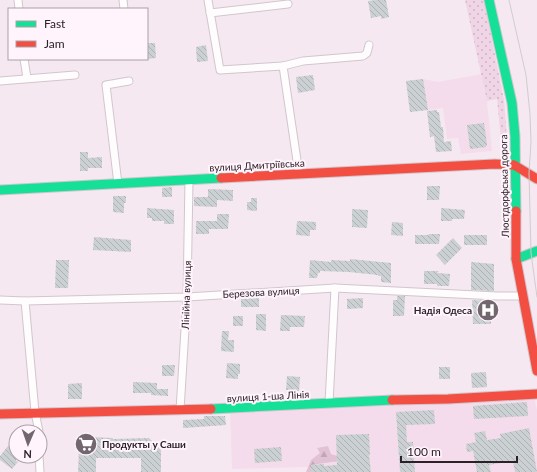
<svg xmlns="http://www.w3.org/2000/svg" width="537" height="472" viewBox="0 0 537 472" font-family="Lato,sans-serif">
<defs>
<pattern id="green-dots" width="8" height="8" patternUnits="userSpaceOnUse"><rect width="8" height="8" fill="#efd5e5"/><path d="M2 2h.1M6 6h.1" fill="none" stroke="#cdb7c4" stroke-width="1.8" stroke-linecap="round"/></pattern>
<pattern id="forest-firs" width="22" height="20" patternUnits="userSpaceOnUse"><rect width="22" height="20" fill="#e1c2d5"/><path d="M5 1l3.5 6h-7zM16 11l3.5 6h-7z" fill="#c1a6b7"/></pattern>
<pattern id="building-back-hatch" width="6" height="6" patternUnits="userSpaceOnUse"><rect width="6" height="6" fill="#cbd0d2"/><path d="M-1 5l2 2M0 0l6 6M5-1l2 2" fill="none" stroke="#aeb2b4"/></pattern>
</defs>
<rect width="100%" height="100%" fill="#f6e8f1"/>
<g fill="#f5dcec">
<path d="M481,74l6,27 5,50 -31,3 -3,-16 -11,1 -4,-31 -33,4 -4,-31 17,-2 15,3z"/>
<path d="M534,396l3,14v62h-228v-5l-77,2 -2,-58z"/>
</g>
<path fill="url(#green-dots)" d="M465,0h19l20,100 3,39 -6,1 -4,-41 -10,2z"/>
<path fill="url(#forest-firs)" d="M328,446l3,8 13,4 2,2 -35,5v7h-5l5,-12 9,-7 -3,-5z"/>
<g fill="url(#building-back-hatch)">
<path d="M376,0h10l3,17 -8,2v-3l-10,2 -3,-17z"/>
<path d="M147,43h8l1,15 -9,1z"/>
<path d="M206,45l2,16 -11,1 -1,-15z"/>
<path d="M313,75l2,15 -17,3 -2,-16z"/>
<path d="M423,79l5,31 -18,2 -4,-31z"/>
<path d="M437,110v2h2l2,15h2l1,15 7,-1 1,10 -16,1 -2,-16 -4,1 -3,-26z"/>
<path d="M484,123l3,21 -1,3 -16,2 -3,-24z"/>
<path d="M80,152h8v6l14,-1v11h-14v3h-8z"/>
<path d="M427,186h13l-1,14h-12z"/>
<path d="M172,187v10h-10v-9z"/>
<path d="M208,189l25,1v11l-16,-1v7l-23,-1v-9h14z"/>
<path d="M113,196h13v7h-2v10l-11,-1z"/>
<path d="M251,198h6v13l-10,-1v-8h4z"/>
<path d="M147,208l27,2v14h-10v-3h-12v-3h-5z"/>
<path d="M441,208l24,2 -1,9h-12v2h-11z"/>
<path d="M352,209l16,1 -1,18 -15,-1z"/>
<path d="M217,214h12l-1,15h-19v5h-13v-13h21z"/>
<path d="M297,221l19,1v8h-6v6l-14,-1z"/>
<path d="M392,222l11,1v13l-12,-1z"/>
<path d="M429,234h11l-1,10h-24v-9h13z"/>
<rect x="464" y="235" width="23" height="10"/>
<path d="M94,237l37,3v12l-38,-2z"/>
<path d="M453,238l9,10 -17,17 -9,-10z"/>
<path d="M350,259l41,4v20l-10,-1v-6h-3v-1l-29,-3 -29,-1v2h-2l-1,5h-8l1,-18 21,2v-2l19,1z"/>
<path d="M56,260h13l-1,28h-13z"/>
<path d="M471,262l23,2v27l-23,-1z"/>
<path d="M424,271h15l-2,2 13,1 -1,12h-12v-2h-13z"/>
<path d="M397,296h8l-1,20h-11v-16h4z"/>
<path d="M259,298v9h-18v-8z"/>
<path d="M363,298v10l-16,1v-10z"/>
<path d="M472,300l19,1v23h-18z"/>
<path d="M256,314h10v17l-10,-1z"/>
<path d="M281,315l24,1 -1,11h-14v4h-10z"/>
<rect x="233" y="316" width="10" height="10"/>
<path d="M222,331h7l-1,9h6v12l-13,-1z"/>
<path d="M227,363l13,1v10h-2v5l-12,-1z"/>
<path d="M162,365h13l-1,11h-12z"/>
<rect x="439" y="367" width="11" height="12"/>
<path d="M486,372l1,15 -15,1 -1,-15z"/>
<path d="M287,376l13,1 -1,14 -13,-1z"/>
<path d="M133,382l24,1v6h11v7l-17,-1v-2h-18z"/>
<path d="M82,383v16h-14v-15z"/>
<path d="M527,402l1,14 -54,3 -1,-13z"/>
<path d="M434,410l1,14 -29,1 1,17h6l2,30h-15l-4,-60z"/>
<path d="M204,416h21l1,9 -43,3v-8l21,-1z"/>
<path d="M529,428l8,44h-22l-2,-11 -24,4 2,7h-14l-4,-21 -6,1 -1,-8 10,-2 -2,-9 11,-2 2,9 14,-2 -1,-4z"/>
<path d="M369,434l1,21h-1l2,17h-60v-7l13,-1v2l13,-1 -1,-30z"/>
<path d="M90,437l23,1v1l36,-1 12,12v22h-20v-14h-45v14h-18l1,-23z"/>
<path d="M8,446l8,6v9l2,1 -6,7 -12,-9v-4z"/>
<path d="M281,447l1,14 -27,2 -1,-14z"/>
</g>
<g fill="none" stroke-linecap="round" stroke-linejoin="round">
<g stroke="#d1c6cd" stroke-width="9">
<g id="street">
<path d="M18,0l1,9"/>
<path d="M123,0l1,9"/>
<path d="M208,0l12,70 63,-4 16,108"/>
<path d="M210,13l78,-9"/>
<path d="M24,59l3,19"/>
<path d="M283,66l20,-5 60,-5 4,-3 2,-8"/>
<path d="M0,81l75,-6"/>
<path d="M118,184l-12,-99 23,-4"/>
<path d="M0,300l25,1 162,-4 148,-9 162,8h25"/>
<path d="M25,301l10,111 4,20"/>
<path d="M329,403l6,-115"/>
<path d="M180,410l7,-113 2,-117"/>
<path d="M39,456l1,16"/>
</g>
</g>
<g stroke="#d1c6cd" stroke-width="11">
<g id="fast">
<path d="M489,0l23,103 3,33 1,75"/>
<path d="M0,190l221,-12"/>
<path d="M516,259l21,-8"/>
<path d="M211,409l181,-9"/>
</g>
</g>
<g stroke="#d1c6cd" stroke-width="11">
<g id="jam">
<path d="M514,165l23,14"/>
<path d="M221,178l274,-14 19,1"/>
<path d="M516,211v48l21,112"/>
<path d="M392,400l56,-1 89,-5"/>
<path d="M0,414l211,-5"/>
</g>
</g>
<use href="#street" stroke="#fefcfd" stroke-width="7"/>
<use href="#fast" stroke="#16e098" stroke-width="9"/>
<use href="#jam" stroke="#f24e42" stroke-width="9"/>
<path stroke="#d0ccce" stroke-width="1" d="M509,0l17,75 4,39 1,28 -2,31 2,80 6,44"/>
</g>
<defs>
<g id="hospital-disc" transform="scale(1.15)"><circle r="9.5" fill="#72676e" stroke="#fff4fb"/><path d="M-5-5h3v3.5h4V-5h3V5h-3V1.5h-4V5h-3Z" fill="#fff"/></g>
<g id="supermarket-disc" transform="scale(1.15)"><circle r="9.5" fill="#72676e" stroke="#fff4fb"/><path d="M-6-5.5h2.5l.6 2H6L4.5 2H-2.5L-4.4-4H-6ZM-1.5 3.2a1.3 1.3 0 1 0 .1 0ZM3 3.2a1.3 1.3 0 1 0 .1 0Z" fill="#fff"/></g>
</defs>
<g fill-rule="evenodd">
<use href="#hospital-disc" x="488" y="310"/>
<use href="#supermarket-disc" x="86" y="444"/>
</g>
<g text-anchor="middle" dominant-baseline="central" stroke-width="4" stroke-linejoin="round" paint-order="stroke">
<g font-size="10" fill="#2b2127" stroke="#fff4fb">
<text transform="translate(257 165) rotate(-3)">вулиця Дмитріївська</text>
<text transform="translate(504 186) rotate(-91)">Люстдорфська дорога</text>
<text transform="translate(261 292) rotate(-3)">Березова вулиця</text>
<text transform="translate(186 295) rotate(-88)">Лінійна вулиця</text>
<text transform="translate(268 396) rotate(-3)">вулиця 1-ша Лінія</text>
</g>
<g font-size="10" font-weight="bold" fill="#2b2127" stroke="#fff4fb" text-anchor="end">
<text x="472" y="310">Надія Одеса</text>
<text x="102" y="444" text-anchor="start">Продукты у Саши</text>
</g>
</g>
<rect x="8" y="8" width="140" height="52" fill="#fff4fb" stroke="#aaa0a6"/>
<rect x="16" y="21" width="20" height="6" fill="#16e098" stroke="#aaa0a6"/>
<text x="44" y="28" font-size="12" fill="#2b2127">Fast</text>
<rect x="16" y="41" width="20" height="6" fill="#f24e42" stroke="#aaa0a6"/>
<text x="44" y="48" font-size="12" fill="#2b2127">Jam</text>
<g transform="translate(28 444) rotate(182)"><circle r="19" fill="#fff4fb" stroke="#aaa0a6"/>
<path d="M0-3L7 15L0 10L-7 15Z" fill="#72676e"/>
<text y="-6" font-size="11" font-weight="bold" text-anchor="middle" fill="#2b2127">N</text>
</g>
<path d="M401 456v6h116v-6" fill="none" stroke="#2b2127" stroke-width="2"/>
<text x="407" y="456" font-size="12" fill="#2b2127" stroke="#fff4fb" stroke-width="3" paint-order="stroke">100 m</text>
</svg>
